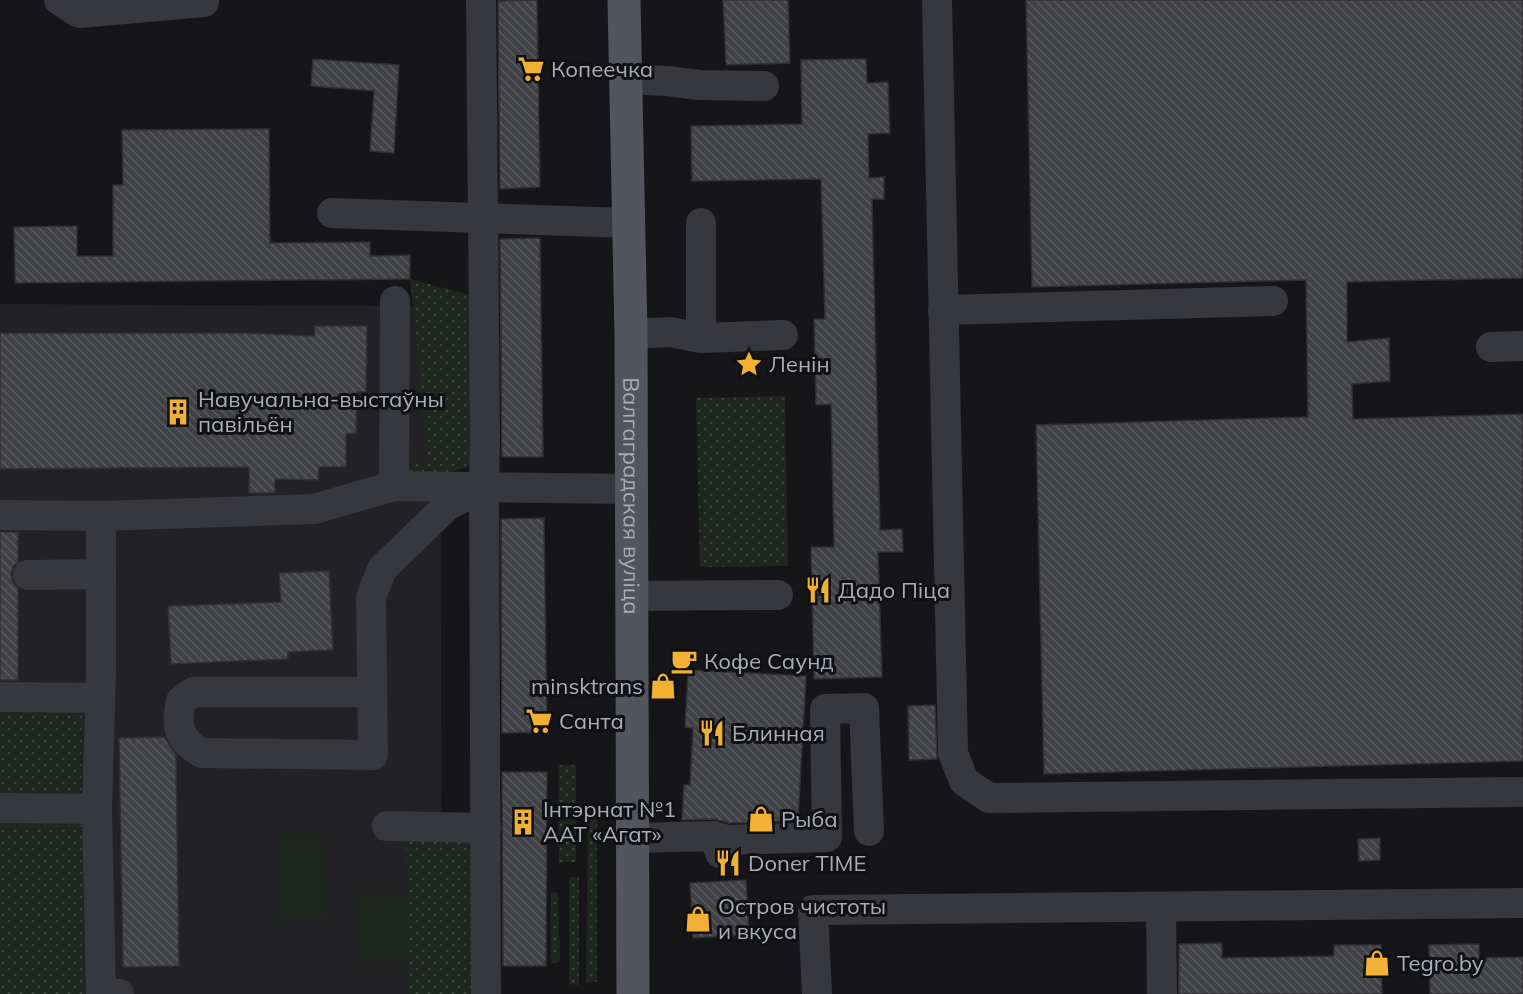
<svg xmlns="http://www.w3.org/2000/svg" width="1523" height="994" viewBox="0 0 1523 994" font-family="Mulish,sans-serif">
<defs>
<pattern id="grass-dots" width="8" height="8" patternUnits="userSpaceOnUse" patternTransform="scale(1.5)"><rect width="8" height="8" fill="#1e261f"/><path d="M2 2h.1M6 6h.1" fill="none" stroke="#3c433d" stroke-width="1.8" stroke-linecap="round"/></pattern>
<pattern id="building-back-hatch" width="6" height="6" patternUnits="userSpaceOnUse" patternTransform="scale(1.5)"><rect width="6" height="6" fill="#404145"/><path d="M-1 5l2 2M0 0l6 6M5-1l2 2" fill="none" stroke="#595a5e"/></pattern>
</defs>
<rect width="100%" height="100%" fill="#161618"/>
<path fill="#222225" d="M0,304l440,2 2,688h-442z"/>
<g fill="url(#grass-dots)">
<path d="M410,279l60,16 1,171 -41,11 -29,1 -1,-16 29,-1z"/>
<path d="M785,396l3,170 -88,1 -4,-169z"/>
<path d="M0,704l82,1 -1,91 -81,-1z"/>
<path d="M558,765h18v97h-17z"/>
<path d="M588,810l9,1v171h-11z"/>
<path d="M93,825l3,169h-96v-168z"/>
<path d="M405,826l81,2v166h-76z"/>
<path d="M569,877h10v108l-10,-1z"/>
<path d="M551,892l7,1 2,69 -9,1z"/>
</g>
<g fill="#1e261f">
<path d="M324,835l1,85 -45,1 -1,-85z"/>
<path d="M356,893h52l1,70 -52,1z"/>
</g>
<g fill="url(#building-back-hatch)" stroke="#303034" stroke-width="1.5">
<path d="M537,0l3,187 -40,2 -2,-188z"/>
<path d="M723,0h65l2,63 -64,2z"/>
<path d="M1026,0h497v278l-176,4v60l42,-4 1,43 -38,3 1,35 170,-5v347l-479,13 -8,-349 272,-8 -2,-137 -274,7z"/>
<path d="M313,59l86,6 -5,88 -24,-2 4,-60 -63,-5z"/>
<path d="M866,59l1,24 21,-1 2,51 -22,1 1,44 15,-1v22h-12l8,331 22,-1 1,23h-25l4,125 -68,2 -3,-132h23l-3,-143 -15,1 -2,-86h11l-4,-140 -129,2 -1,-55 111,-2 -1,-64z"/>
<path d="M269,129l1,114 100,-1v14l40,-1v24l-395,4 -1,-56 63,-1v30h36v-71h10l-1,-55z"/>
<path d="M540,238l3,219h-41l-2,-218z"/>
<path d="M314,326h53l-1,66h-9l-1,41 -10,1v33h-27l-1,13 -43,-1v14h-26v-26l-249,2v-136h246l69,3z"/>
<path d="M544,518l3,214 -45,1 -1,-214z"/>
<path d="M0,532h18v30l-5,5 -2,8 2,8 5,5v92h-18z"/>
<path d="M329,571l4,79 -45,2v7l-117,5 -3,-58 113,-4 -2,-29z"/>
<path d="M688,670l118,6 -8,145 -69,2 -15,-4 -32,1 2,-35h6l3,-57 -8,-1z"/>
<path d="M935,705l2,54 -28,1 -1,-54z"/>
<path d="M164,737l12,18 3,211 -56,1 -4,-229z"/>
<path d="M502,772h45l-1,194h-43z"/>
<path d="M1380,838v22l-21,1 -1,-22z"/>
<path d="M746,880l3,55 -56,3 -3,-55z"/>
<path d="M1222,943v15l112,-2v-11h47l1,49h-203v-50z"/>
<path d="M1479,944v14l44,-1v37h-93l-1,-49z"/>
</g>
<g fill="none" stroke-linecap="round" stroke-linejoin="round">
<g stroke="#37383d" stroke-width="30">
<path d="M59,0l20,13 125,-11v-2"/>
<path d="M481,0l4,437 -1,50 2,507"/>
<path d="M937,0l16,753 11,28 25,17 534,-6"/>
<path d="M626,79l41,2 32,4 65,1"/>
<path d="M332,213l296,10"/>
<path d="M701,223v115"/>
<path d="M943,310l330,-9"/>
<path d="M631,334l39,-2 31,6 82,-3"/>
<path d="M1491,347l32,-1"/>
<path d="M394,486l1,-185"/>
<path d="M0,515l101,1 213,-7 80,-23 237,3"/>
<path d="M101,516v157l-4,136 4,184 18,1"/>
<path d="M28,575l73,-1"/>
<path d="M631,596l147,-1"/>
<path d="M372,692h-179l-12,9c-6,25 -2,40 21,52l171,2 -2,-158 11,-28 65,-63 37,-19"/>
<path d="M0,697l100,1"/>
<path d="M0,808l97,1"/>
<path d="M387,826l99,2"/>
<path d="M714,836l13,4 100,-3 -2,-128 39,-1 5,123"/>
<path d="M632,838l82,-2 6,17"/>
<path d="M1161,907l1,87"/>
<path d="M817,994l-4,-84 710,-7"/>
</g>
<path stroke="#53555c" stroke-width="33" id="s1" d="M624,0l7,334 2,660"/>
</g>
<defs>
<g id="supermarket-bare" transform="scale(2.07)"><path d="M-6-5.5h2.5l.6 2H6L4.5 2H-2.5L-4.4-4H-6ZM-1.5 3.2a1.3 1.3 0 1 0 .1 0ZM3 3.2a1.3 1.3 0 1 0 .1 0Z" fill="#f2b134" stroke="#111113" stroke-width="2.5" paint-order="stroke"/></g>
<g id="sight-bare" transform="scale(2.07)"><path d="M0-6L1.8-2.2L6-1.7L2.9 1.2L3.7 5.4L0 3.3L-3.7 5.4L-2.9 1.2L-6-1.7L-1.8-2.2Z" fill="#f2b134" stroke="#111113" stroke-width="2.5" paint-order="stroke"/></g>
<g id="building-bare" transform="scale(2.07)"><path d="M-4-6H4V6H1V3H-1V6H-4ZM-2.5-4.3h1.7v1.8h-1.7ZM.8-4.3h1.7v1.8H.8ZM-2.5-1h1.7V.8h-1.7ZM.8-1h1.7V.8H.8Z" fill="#f2b134" stroke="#111113" stroke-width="2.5" paint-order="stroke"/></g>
<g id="restaurant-bare" transform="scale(2.07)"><path d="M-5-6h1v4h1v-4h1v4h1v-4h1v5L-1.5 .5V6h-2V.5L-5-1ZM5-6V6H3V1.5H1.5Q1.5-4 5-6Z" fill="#f2b134" stroke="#111113" stroke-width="2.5" paint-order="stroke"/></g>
<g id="cafe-bare" transform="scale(2.07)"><path d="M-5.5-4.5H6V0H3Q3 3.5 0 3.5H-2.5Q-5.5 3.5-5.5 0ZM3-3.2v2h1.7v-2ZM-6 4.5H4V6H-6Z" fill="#f2b134" stroke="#111113" stroke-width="2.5" paint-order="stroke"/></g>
<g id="shop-bare" transform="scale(2.07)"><path d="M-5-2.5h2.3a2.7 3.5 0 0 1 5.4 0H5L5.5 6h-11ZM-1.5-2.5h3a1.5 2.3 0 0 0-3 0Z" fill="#f2b134" stroke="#111113" stroke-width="2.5" paint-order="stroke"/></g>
</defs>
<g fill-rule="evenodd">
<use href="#supermarket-bare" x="531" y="69"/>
<use href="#sight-bare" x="749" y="364"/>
<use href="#building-bare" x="178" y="412"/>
<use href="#restaurant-bare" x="818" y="590"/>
<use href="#cafe-bare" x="684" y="661"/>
<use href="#shop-bare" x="663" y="686"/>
<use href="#supermarket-bare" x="539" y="721"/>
<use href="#restaurant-bare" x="712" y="733"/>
<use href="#shop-bare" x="761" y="819"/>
<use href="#building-bare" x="523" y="822"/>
<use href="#restaurant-bare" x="728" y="863"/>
<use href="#shop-bare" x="698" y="919"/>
<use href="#shop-bare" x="1377" y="963"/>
</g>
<g text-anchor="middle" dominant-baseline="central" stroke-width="6" stroke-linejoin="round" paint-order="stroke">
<g font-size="22" fill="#a8adb8" stroke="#111113" text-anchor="start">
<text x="551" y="69">Копеечка</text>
<text x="769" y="364">Ленін</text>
<text x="198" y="399">Навучальна-выстаўны<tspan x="198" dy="25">павільён</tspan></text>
<text x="838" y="590">Дадо Піца</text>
<text x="704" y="661">Кофе Саунд</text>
<text x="643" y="686" text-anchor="end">minsktrans</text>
<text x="559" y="721">Санта</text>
<text x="732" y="733">Блинная</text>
<text x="543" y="809">Інтэрнат №1<tspan x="543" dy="25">ААТ «Агат»</tspan></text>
<text x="781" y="819">Рыба</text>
<text x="748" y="863">Doner TIME</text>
<text x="718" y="906">Остров чистоты<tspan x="718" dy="25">и вкуса</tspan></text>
<text x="1397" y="963">Tegro.by</text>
</g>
<g font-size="22" fill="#a8adb8" stroke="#111113">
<text stroke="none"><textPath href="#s1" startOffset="496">Валгаградская вуліца</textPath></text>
</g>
</g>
</svg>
